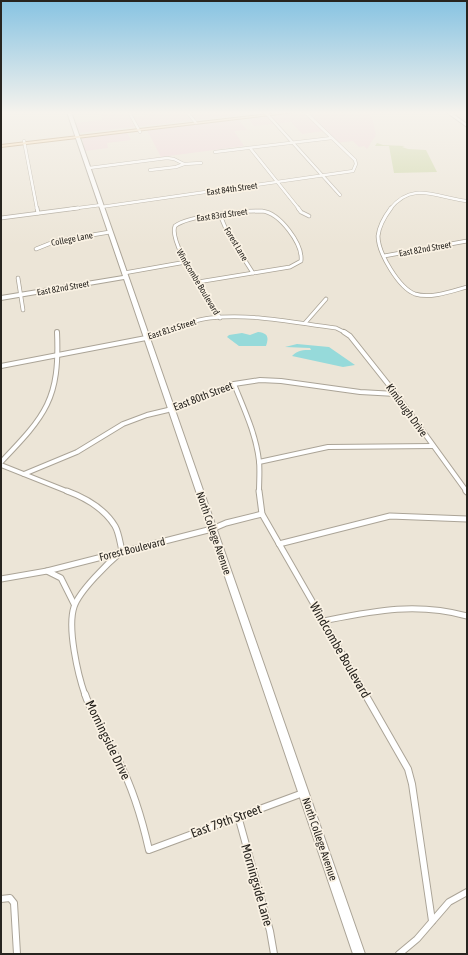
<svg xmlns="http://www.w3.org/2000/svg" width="468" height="955" viewBox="0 0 468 955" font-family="'Asap Condensed',sans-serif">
<rect width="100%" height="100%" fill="#ece5d7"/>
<g fill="#efd4d7">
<path d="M131,112l3,5 25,-3 -1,-2h112l-190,21 -5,-10 27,-3 -1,-5z"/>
<path d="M305,112h62l5,6 4,17 -9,14 -3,-3 -5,1 -6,-6 -18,2 -11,-12 -22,3 -11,-12 -37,4 -6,-8z"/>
<path d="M238,119l9,11 -13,1 10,15 -83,11 -14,-27z"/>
<path d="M127,132l4,8 -24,3 1,5 -23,3 -3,-13 1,-1z"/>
</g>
<path fill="#ced7a7" d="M377,143l6,2 22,1 -3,1 6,2 18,1 11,22 -43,1 -5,-27h-14z"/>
<g fill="#96dada">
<path d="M258,332c10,1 11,5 8,14h-27l-12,-9 2,-2 13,-2 8,2z"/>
<path d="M297,344l32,3 26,18 -12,2 -51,-11c6,-6 11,-6 19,-6l-1,-2 -25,-1z"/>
</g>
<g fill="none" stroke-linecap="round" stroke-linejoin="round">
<g stroke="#aba497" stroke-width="3.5">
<g id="street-far4">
<path d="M129,112l11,20"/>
<path d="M187,112l9,11"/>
<path d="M266,113l74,82"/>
<path d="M24,141l13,68"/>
<path d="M250,148l49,61"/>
<path d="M215,152l117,-14"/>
<path d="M89,168l78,-10 7,1 10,5 17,-1"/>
<path d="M150,170l26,-3 8,-3"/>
<path d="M101,207l252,-36 3,-7 -1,-4 -50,-48"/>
<path d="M70,209l31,-4"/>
<path d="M390,209c23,-29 47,-11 77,-8"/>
</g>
</g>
<g stroke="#aba497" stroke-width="4.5">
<g id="street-far3">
<path d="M37,208l1,5"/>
<path d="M298,208l3,4 8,4"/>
<path d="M391,208c-6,8 -12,18 -13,28 0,17 21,52 37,58 16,5 37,-3 52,-7"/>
<path d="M220,215l8,19 25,39"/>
<path d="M1,218l77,-10"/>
<path d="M36,249l20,-8 54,-9"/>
<path d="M384,256l83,-15"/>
<path d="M124,273l62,-11"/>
<path d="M18,278l5,32"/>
<path d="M198,282l92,-15 11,-6c2,-17 -21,-48 -39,-50 -19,0 -73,4 -87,15 -7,17 35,76 45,92"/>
<path d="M305,323l21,-24"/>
<path d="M160,333c17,-6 33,-13 50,-15 42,-5 85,5 126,10l10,5"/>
</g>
</g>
<g stroke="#aba497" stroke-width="6">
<g id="street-far2">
<path d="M344,332l6,4 46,58 71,98"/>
<path d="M1,366l145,-28 17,-6"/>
<path d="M234,384c10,25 22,50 25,77 1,10 0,20 0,31"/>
<path d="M1,462c45,-47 59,-63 56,-130"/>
<path d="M259,462l69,-15 105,-1"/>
<path d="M1,465l68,27"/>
<path d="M24,474l53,-22 46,-28 24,-9 21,-5 66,-26 26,-4 21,1 79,11 36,2"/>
</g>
</g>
<g stroke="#aba497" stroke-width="7">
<g id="street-far1">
<path d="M67,491c19,7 37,17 48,35 4,7 5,17 7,25 -13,11 -43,40 -48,56 -7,21 4,68 11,88"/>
<path d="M259,491l3,23 104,181"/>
<path d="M466,491l1,1"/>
<path d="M279,544l111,-28 77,3"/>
<path d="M47,571l14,7 13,26"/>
<path d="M1,579l46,-8 165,-42 14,-6 36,-9"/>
<path d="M323,621c51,-10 92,-19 144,-5"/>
</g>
</g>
<g stroke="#aba497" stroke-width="8">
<g id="street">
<path d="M85,694c8,24 22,44 33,66 15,28 24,59 31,90l154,-57"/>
<path d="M365,694l43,75 4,15 20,137"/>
<path d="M238,816l32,115 4,23"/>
<path d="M1,899l9,-1 4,5 3,51"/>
<path d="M399,954l18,-15 32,-37 18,-10"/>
</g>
</g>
<g stroke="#aba497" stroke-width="2">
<g id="secondary">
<path d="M67,112h4l294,842h-12l-229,-675 -123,21v-4l122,-20z"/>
<path d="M446,112h4l17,12v3z"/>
</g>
</g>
<g stroke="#b08f62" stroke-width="2">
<path id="primary" d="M286,112h9l-294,35v-2z"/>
</g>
<use href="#street-far4" stroke="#fff" stroke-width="2.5"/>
<use href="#street-far3" stroke="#fff" stroke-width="3"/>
<use href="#street-far2" stroke="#fff" stroke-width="4"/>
<use href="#street-far1" stroke="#fff" stroke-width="5"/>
<use href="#street" stroke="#fff" stroke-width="6"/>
<use href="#secondary" fill="#fff" fill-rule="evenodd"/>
<use href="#primary" fill="#fcdfb6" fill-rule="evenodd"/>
</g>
<linearGradient id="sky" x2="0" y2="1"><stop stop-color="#87c3e2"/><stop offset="0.46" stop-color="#f6f3ed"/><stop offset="1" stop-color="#f6f3ed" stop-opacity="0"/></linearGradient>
<rect width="468" height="245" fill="url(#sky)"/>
<g text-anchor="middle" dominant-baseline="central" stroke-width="3.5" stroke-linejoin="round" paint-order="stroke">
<g font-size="9" fill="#27241f" stroke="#faf2e4">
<text transform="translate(232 189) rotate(-8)">East 84th Street</text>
<text transform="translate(222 215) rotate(-8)">East 83rd Street</text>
<text transform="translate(72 239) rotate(-11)">College Lane</text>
<text transform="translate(236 244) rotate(59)">Forest Lane</text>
<text transform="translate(425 249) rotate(-10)">East 82nd Street</text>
<text transform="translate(198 282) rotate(59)">Windcombe Boulevard</text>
<text transform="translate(63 288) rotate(-10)">East 82nd Street</text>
<text transform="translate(172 329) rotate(-18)">East 81st Street</text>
</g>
<g font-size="11" fill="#27241f" stroke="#faf2e4">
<text transform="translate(203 396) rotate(-21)">East 80th Street</text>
<text transform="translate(407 410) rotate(54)">Kimlough Drive</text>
<text transform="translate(214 533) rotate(71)">North College Avenue</text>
<text transform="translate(132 549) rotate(-14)">Forest Boulevard</text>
<text transform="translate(320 839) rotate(71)">North College Avenue</text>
</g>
<g font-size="13" fill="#27241f" stroke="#faf2e4">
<text transform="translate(340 650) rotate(60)">Windcombe Boulevard</text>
<text transform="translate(108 740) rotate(64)">Morningside Drive</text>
<text transform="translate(226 821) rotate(-20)">East 79th Street</text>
<text transform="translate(257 885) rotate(74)">Morningside Lane</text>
</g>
</g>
<rect width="468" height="955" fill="none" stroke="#27241f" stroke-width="4"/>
</svg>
